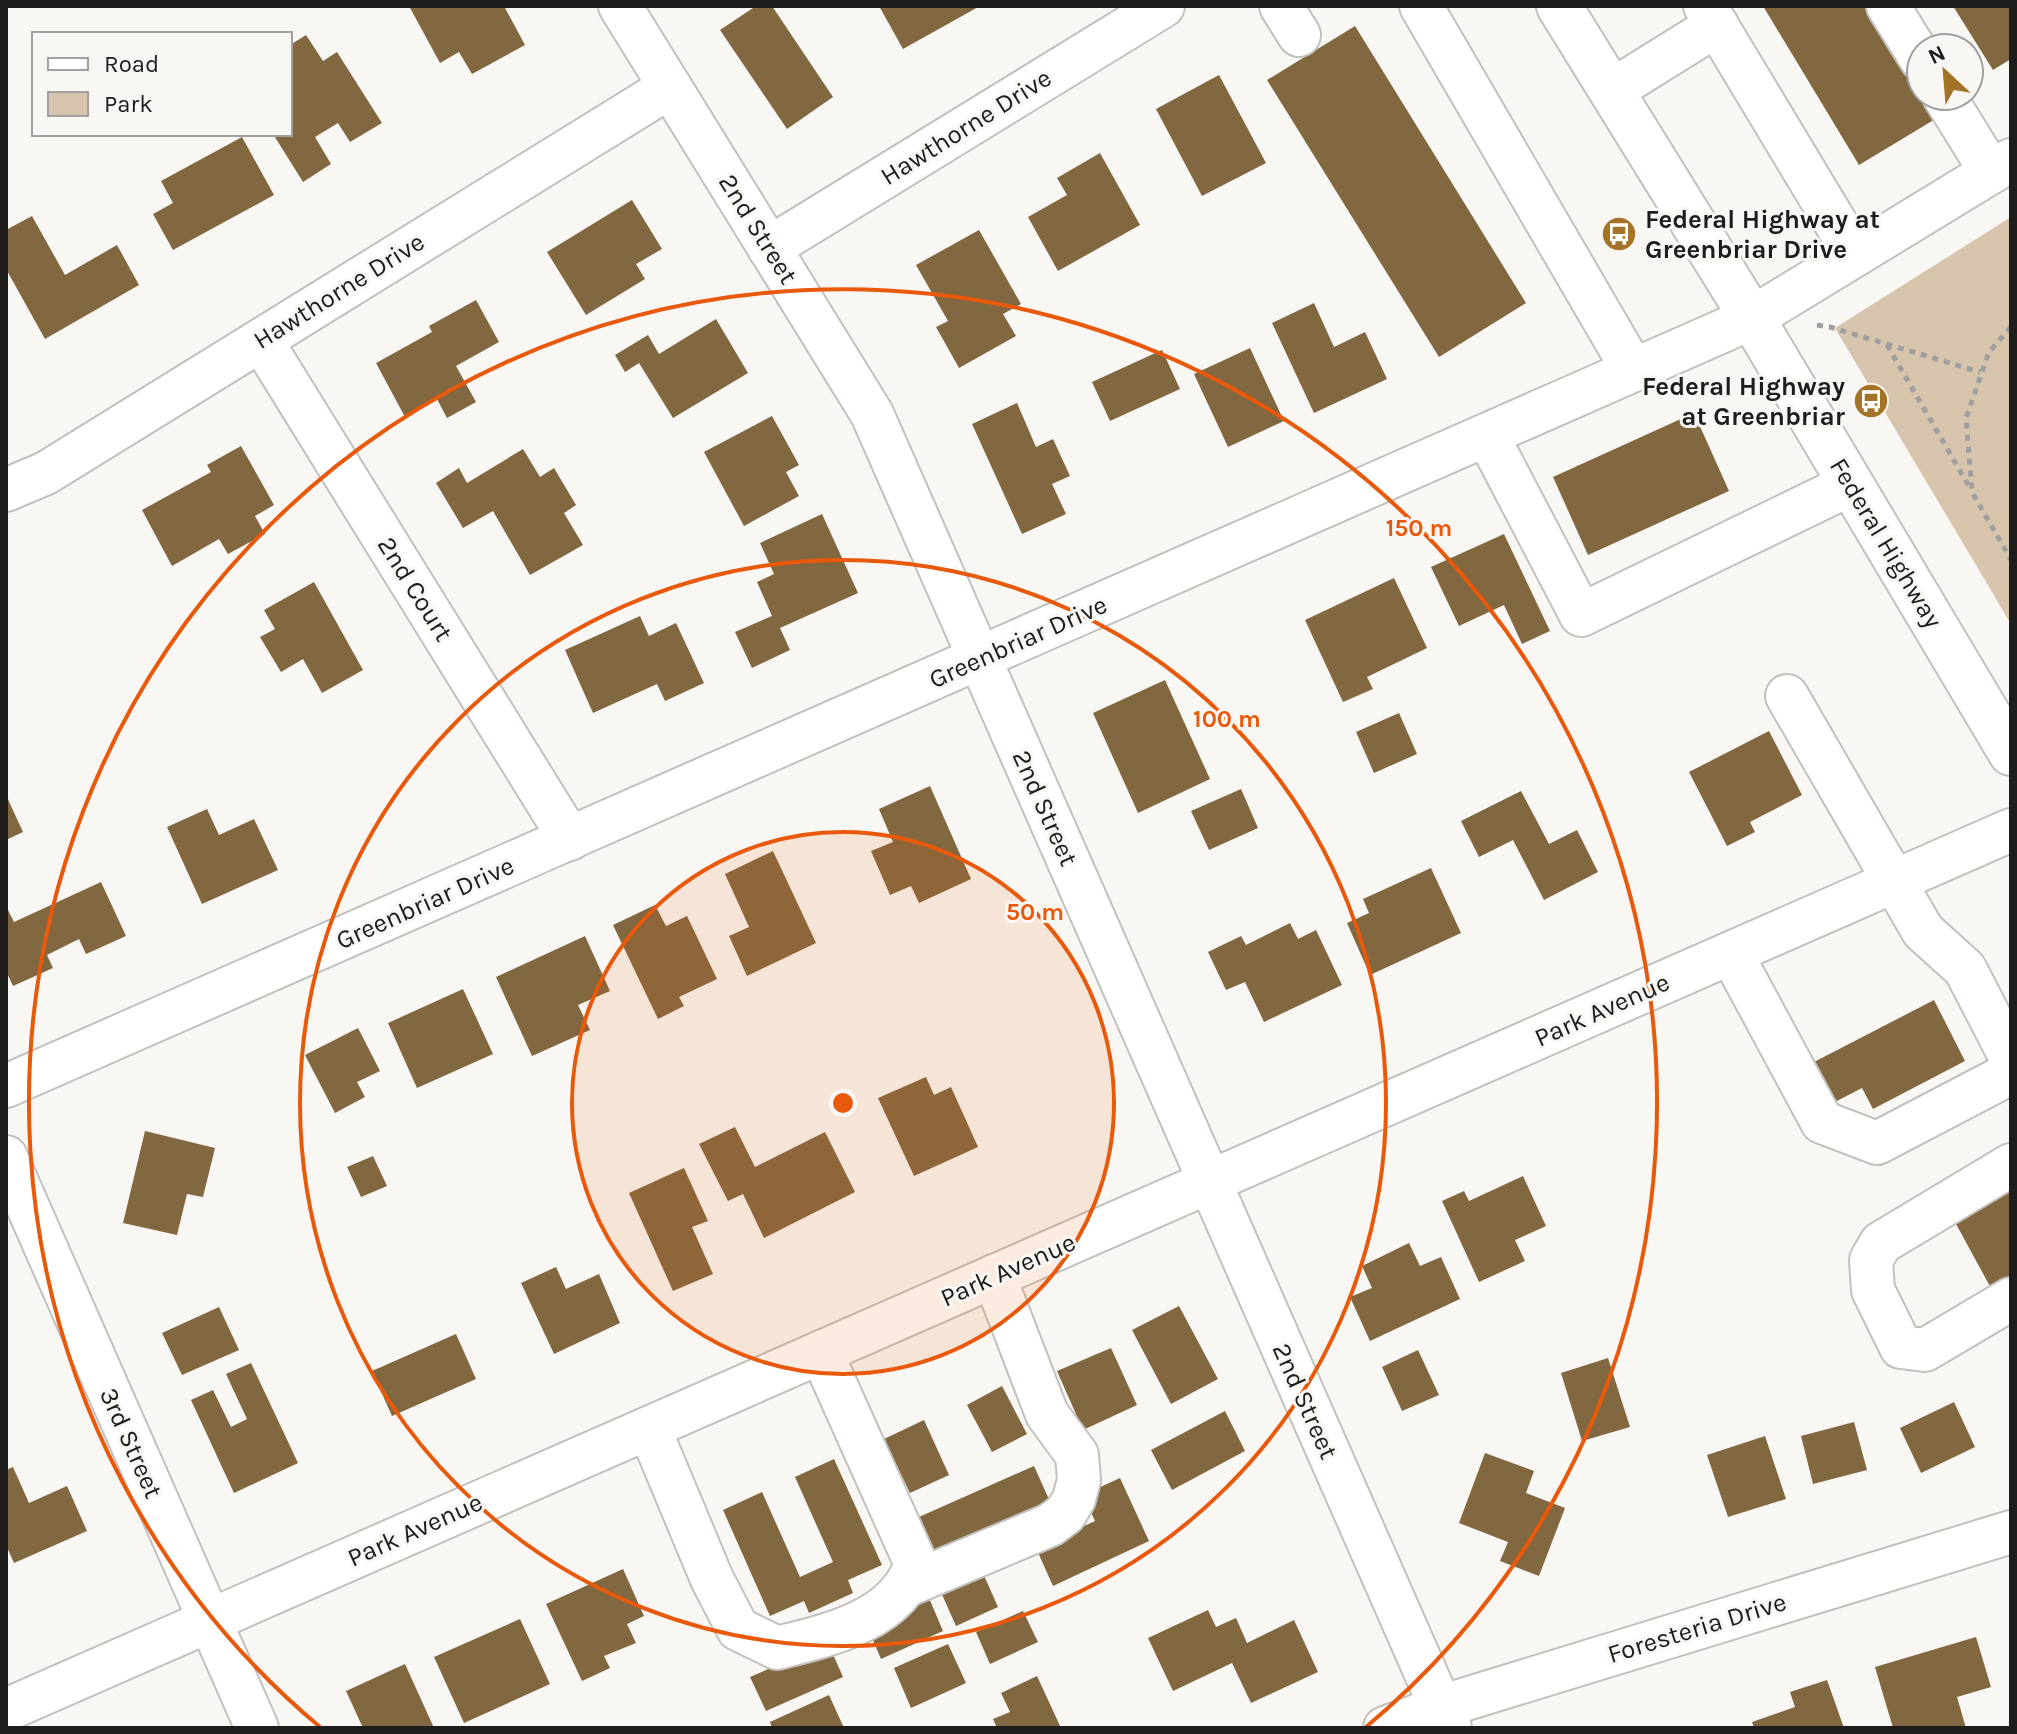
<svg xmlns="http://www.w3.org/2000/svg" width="2017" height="1734" viewBox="0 0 2017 1734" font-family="Karla,sans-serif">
<rect width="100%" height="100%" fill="#f9f7f4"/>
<path fill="#d6c4ac" d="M2011,217v407l-176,-296z"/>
<g fill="#826841">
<path d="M409,6h95l21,39 -53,29 -13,-22 -19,11z"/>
<path d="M756,6h16l61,91 -46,32 -67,-99z"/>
<path d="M879,6h101l-77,43z"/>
<path d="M1763,6h106l52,86v4l16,22 -78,47z"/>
<path d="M1953,6h58v53l-18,11z"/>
<path d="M1355,26l171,277 -87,54 -172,-277z"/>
<path d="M306,35l17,26 14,-9 45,71 -32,19 -12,-19 -23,14 16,27 -28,18 -30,-48h17v-89z"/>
<path d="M1219,75l47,88 -64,33 -46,-87z"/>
<path d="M242,137l32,58 -101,55 -20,-36 20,-11 -12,-22z"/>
<path d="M1100,153l40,72 -82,46 -30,-54 39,-22 -10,-17z"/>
<path d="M632,200l30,49 -26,15 9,15 -59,36 -39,-63z"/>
<path d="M32,216l33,59 52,-30 22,40 -94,54 -39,-70v-39z"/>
<path d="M979,230l42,74 -18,10 13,22 -57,32 -23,-41 12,-6 -32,-56z"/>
<path d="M476,300l23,42 -43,24 20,36 -29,16 -10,-19 -32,18 -29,-54 56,-31 -3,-6z"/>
<path d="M1314,303l20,44 31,-15 22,47 -73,34 -42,-90z"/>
<path d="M716,319l32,54 -75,45 -34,-55 -14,9 -10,-17 33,-20 11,19z"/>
<path d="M1250,348l34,73 -56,26 -34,-73z"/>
<path d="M1162,350l18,39 -70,32 -18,-39z"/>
<path d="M1017,403l19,44 17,-8 17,37 -18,8 14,30 -44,20 -50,-110z"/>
<path d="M1694,413l35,78 -141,64 -35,-78z"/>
<path d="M772,416l27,49 -13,7 13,24 -55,30 -40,-74z"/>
<path d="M241,446l33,59 -19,11 10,18 -37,20 -9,-15 -47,27 -30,-56 69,-38 -4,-7z"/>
<path d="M523,449l17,28 14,-9 22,37 -12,8 19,32 -53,30 -37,-64 -30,17 -27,-45 23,-15 8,15z"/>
<path d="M822,514l36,79 -78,35 10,22 -38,18 -17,-36 37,-16 -15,-34 17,-8 -14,-31z"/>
<path d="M1504,534l46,97 -28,13 -18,-39 -45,21 -28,-59z"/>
<path d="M1394,578l33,70 -60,29 6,12 -30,13 -38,-82z"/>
<path d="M314,582l49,88 -41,23 -19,-34 -22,13 -21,-35 15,-8 -11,-19z"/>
<path d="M640,616l9,20 27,-13 28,60 -39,18 -8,-17 -64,29 -28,-63z"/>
<path d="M1165,680l45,99 -72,34 -45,-100z"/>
<path d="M1399,713l18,41 -43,19 -18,-41z"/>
<path d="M1769,731l33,64 -52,27 5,10 -28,14 -38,-74z"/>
<path d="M930,786l41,93 -52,24 -8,-17 -21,9 -19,-44 22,-9 -14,-33z"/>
<path d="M1241,789l17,39 -49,22 -18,-39z"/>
<path d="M1521,791l28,53 28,-14 21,42 -54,28 -31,-60 -34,17 -18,-36z"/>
<path d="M6,795l17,37 -17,8z"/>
<path d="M207,809l12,26 35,-16 24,51 -76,34 -35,-77z"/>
<path d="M773,851l43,92 -69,33 -18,-40 20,-9 -24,-53z"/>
<path d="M1431,868l30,65 -91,42 -23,-52 22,-10 -6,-14z"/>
<path d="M101,882l25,54 -40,18 -7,-15 -32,16 6,13 -40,18 -7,-15v-65l8,16z"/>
<path d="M655,905l11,21 21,-10 30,63 -38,18 5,9 -26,13 -45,-94z"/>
<path d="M1290,923l8,16 18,-9 26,55 -78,37 -19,-40 -19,8 -18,-38 33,-16 5,9z"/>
<path d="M585,936l25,55 -32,14 12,25 -58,26 -36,-79z"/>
<path d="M463,989l30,65 -76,34 -29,-65z"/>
<path d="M1934,1000l31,61 -92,48 -11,-21 -27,14 -21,-40z"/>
<path d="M358,1028l22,43 -23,11 8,15 -30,16 -30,-58z"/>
<path d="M926,1077l8,18 17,-8 27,60 -64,29 -36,-78z"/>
<path d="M735,1127l20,40 70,-35 30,60 -91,46 -21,-44 -15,7 -29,-57z"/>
<path d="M145,1131l70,17 -12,49 -16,-3 -10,41 -54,-12z"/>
<path d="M373,1156l14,30 -26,11 -14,-30z"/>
<path d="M684,1168l24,53 -16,6 21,47 -40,17 -44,-98z"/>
<path d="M1523,1176l23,50 -31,14 10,21 -46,21 -37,-81 22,-10 5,10z"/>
<path d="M2011,1177v103l-19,10 -43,-79z"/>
<path d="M1409,1243l11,23 21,-9 19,42 -90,42 -20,-44 22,-9 -10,-22z"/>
<path d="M556,1267l10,22 33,-15 21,49 -66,31 -33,-71z"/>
<path d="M1179,1306l39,73 -47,25 -39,-74z"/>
<path d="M219,1307l20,43 -57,25 -20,-42z"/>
<path d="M456,1334l20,45 -84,37 -20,-45z"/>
<path d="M1111,1348l26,57 -54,25 -26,-59z"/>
<path d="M1418,1350l21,45 -37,16 -20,-44z"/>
<path d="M1608,1358l22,69 -48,14 -21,-68z"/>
<path d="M251,1363l47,100 -64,30 -43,-93 22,-10 18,37 16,-8 -21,-45z"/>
<path d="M1002,1386l25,48 -35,18 -25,-47z"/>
<path d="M1954,1402l21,45 -54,26 -21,-45z"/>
<path d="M1225,1411l20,40 -73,39 -21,-40z"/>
<path d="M924,1420l25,55 -39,18 -26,-54z"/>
<path d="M1854,1422l13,48 -54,14 -12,-48z"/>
<path d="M1765,1436l21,63 -58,18 -21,-62z"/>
<path d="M1485,1453l49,18 -8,22 39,15 -26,68 -39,-15 8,-19 -49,-19z"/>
<path d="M834,1459l48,106 -34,15 5,13 -44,20 -5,-12 -34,15 -47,-106 39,-18 38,85 33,-15 -38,-85z"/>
<path d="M1034,1466l18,40 -115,51 -18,-40z"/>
<path d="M13,1467l16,36 38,-17 20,45 -73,32 -8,-18v-75z"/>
<path d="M1120,1478l29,63 -96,45 -17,-38 59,-27 -12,-26z"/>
<path d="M623,1569l21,47 -17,8 9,19 -32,13 6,12 -28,13 -36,-77z"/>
<path d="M982,1571l16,36 -42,19 -16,-36z"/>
<path d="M929,1598l14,33 -62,28 -14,-33z"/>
<path d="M1208,1610l8,17 20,-9 11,25 47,-23 24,52 -67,31 -19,-40 -59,28 -25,-53z"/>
<path d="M1023,1611l15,31 -48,22 -14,-32z"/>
<path d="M520,1619l30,65 -86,39 -30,-66z"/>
<path d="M1976,1637l15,50 -34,10 9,31h-73l-18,-61z"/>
<path d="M828,1643l15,34 -77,34 -16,-34z"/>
<path d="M948,1644l18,39 -55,25 -17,-40z"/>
<path d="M405,1664l29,64h-71l-17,-37z"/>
<path d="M1037,1676l24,52h-64l-4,-9 17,-7 -9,-19z"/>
<path d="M1827,1680l17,48h-90l-2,-6 43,-15 -5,-15z"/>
<path d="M829,1695l15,33h-72l-2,-6z"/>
</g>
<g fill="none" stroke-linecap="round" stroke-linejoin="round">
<g stroke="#c3c1be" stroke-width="46">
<g id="minor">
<path d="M620,6l252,408 578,1314"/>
<path d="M1281,6l18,29"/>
<path d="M1421,6l212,364"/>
<path d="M1705,6l150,249"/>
<path d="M1888,6l33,53"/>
<path d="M1611,91l106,-66"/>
<path d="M1944,96l47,76"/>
<path d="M769,248l394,-242"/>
<path d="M261,340l309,499"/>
<path d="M1487,435l94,180 270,-131"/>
<path d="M6,490l40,-17 624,-386"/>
<path d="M1787,696l136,235 42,38 46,89"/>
<path d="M1731,953l91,169 55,21 134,-70"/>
<path d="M6,1086l1746,-768 259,-158"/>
<path d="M6,1157l251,571"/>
<path d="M2011,1165l-130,78 -10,17 2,30 28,57 24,3 86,-51"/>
<path d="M649,1428l63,151 26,50 39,19c52,-13 120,-27 139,-84l-95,-212"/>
<path d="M910,1584l140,-59 15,-11 9,-15 5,-19 -2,-25 -30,-41 -53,-138"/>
<path d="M6,1710l2005,-880"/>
<path d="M1385,1728l55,-21 571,-175"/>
</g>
</g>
<g stroke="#c3c1be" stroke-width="48">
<path id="major" d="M1559,6l193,312 259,435"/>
</g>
<g stroke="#a19f9d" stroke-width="5" stroke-dasharray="6 6" stroke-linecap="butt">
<path d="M1817,325l13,2 150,45"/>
<path d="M2011,327l-22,25 -23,66 6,74 39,68"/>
<path d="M1887,345l83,143"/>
</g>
<use href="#minor" stroke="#fff" stroke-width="42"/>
<use href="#major" stroke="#fff" stroke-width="44"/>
</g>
<circle cx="843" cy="1103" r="271" fill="#e8590c" fill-opacity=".12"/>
<g fill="none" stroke="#e8590c" stroke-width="4">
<circle cx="843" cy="1103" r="271"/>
<circle cx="843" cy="1103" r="543"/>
<path d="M320 1727A814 814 0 1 1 1366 1727"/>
</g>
<defs>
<g id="bus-disc" transform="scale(1.8)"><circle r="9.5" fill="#a37427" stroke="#f9f7f4"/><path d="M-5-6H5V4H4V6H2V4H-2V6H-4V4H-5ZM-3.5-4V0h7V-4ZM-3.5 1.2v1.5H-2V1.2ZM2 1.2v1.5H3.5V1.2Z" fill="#fff"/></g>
</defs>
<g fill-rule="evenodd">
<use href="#bus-disc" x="1619" y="234"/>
<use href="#bus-disc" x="1871" y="401"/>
</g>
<g text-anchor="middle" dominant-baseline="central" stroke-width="6" stroke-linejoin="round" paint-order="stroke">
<g font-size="26" fill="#1e1d1c" stroke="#f9f7f4">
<text transform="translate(966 127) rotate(-32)">Hawthorne Drive</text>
<text transform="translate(758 229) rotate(58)">2nd Street</text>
<text transform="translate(339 291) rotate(-32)">Hawthorne Drive</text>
<text transform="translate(1886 543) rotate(59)">Federal Highway</text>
<text transform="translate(415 589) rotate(58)">2nd Court</text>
<text transform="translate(1018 642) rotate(-24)">Greenbriar Drive</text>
<text transform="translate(1045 808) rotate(66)">2nd Street</text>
<text transform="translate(425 903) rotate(-24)">Greenbriar Drive</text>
<text transform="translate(1602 1010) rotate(-24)">Park Avenue</text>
<text transform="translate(1008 1270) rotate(-24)">Park Avenue</text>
<text transform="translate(1305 1401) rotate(66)">2nd Street</text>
<text transform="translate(131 1443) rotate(66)">3rd Street</text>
<text transform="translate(415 1530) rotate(-24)">Park Avenue</text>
<text transform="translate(1697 1628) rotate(-17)">Foresteria Drive</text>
</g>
<g font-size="26" font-weight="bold" fill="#1e1d1c" stroke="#f9f7f4" text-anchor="start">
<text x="1645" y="219">Federal Highway at<tspan x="1645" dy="30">Greenbriar Drive</tspan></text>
<text x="1845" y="386" text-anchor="end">Federal Highway<tspan x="1845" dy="30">at Greenbriar</tspan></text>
</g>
</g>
<circle cx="843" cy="1103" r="12" fill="#e8590c" stroke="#f9f7f4" stroke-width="4"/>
<g font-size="24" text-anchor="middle" font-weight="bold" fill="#e8590c" stroke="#f9f7f4" stroke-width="6" stroke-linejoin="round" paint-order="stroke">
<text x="1419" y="536">150 m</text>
<text x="1227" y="727">100 m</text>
<text x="1035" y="920">50 m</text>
</g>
<rect width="2017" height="1734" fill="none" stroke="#1e1d1c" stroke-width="16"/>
<rect x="32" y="32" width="260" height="104" fill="#f9f7f4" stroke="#a1a09e" stroke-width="2"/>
<rect x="48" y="58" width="40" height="12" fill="#ffffff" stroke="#a1a09e" stroke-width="2"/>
<text x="104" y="72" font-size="24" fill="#1e1d1c">Road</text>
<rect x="48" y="92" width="40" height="24" fill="#d6c4ac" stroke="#a1a09e" stroke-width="2"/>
<text x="104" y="112" font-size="24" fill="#1e1d1c">Park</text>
<g transform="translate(1945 72) rotate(334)"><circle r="38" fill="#f9f7f4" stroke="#a1a09e" stroke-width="2"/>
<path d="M0-6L14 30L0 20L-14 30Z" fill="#a37427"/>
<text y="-12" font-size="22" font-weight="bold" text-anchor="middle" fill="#1e1d1c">N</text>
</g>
</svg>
